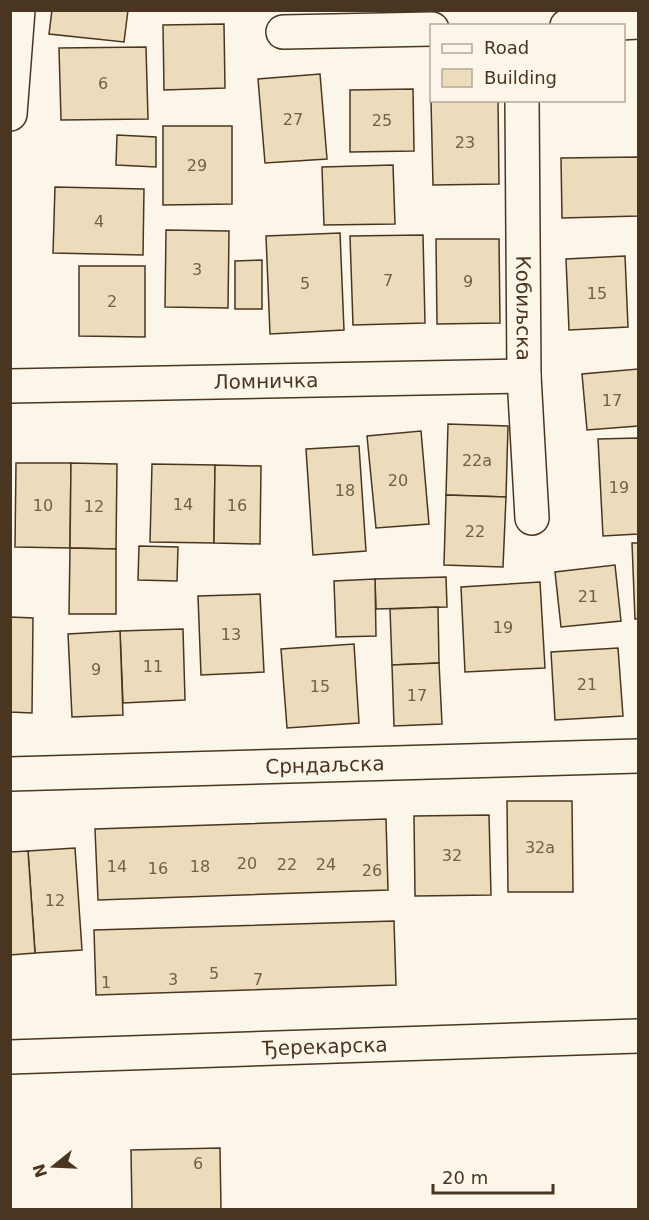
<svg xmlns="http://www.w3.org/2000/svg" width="649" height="1220" viewBox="0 0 649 1220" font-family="'DejaVu Sans',sans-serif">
<rect width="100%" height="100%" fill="#fbf6e9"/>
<g fill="#ecdcbc" stroke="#4a3520" stroke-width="1.5">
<path d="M52,10h76l-4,32 -75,-8z"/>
<path d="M224,24l1,64 -61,2 -1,-65z"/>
<path d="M146,47l2,72 -87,1 -2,-72z"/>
<path d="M320,74l7,85 -62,4 -7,-84z"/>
<path d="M413,89l1,62 -64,1v-62z"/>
<path d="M431,100h67l1,84 -66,1z"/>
<path d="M163,126h69v78l-69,1z"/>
<path d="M117,135l39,2v30l-40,-2z"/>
<path d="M638,157v59l-76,2 -1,-60z"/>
<path d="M393,165l2,59 -71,1 -2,-58z"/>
<path d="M55,187l89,2 -1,66 -90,-2z"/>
<path d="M166,230l63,1 -1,77 -63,-1z"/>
<path d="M340,233l4,97 -74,4 -4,-98z"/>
<path d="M423,235l2,88 -72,2 -3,-89z"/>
<path d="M436,239h63l1,84 -63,1z"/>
<path d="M625,256l3,71 -59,3 -3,-71z"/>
<path d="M262,260v49h-27v-48z"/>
<path d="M79,266h66v71l-66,-1z"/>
<path d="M638,369v57l-51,4 -5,-56z"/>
<path d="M448,424l60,2 -2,71 -60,-2z"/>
<path d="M421,431l8,93 -53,4 -9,-92z"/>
<path d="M638,438v96l-35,2 -5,-97z"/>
<path d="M359,446l7,105 -53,4 -7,-106z"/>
<path d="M16,463h55l-1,85 -55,-1z"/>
<path d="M71,463l46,1 -1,85 -46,-1z"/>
<path d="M152,464l63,1 -1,78 -64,-1z"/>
<path d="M215,465l46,1 -1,78 -46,-1z"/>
<path d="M446,495l60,2 -3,70 -59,-2z"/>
<path d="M632,543h6v76h-3z"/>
<path d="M139,546l39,1 -1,34 -39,-1z"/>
<path d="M70,548l46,1v65h-47z"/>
<path d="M615,565l6,56 -60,6 -6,-55z"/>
<path d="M446,577l1,30 -71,2 -1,-30z"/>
<path d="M375,579l1,57 -40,1 -2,-56z"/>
<path d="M540,582l5,86 -80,4 -4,-85z"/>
<path d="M260,594l4,78 -63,3 -3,-79z"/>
<path d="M438,607l1,56 -47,2 -2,-56z"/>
<path d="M10,617l23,1 -1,95 -22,-1z"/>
<path d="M183,629l2,71 -62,3 -3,-72z"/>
<path d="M120,631l3,84 -51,2 -4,-83z"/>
<path d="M354,644l5,79 -72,5 -6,-79z"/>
<path d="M618,648l5,68 -68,4 -4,-68z"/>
<path d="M439,663l3,61 -48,2 -2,-61z"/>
<path d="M507,801h65l1,91h-65z"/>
<path d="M489,815l2,80 -76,1 -1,-80z"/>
<path d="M386,819l2,71 -290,10 -3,-71z"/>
<path d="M75,848l7,102 -47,3 -7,-102z"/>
<path d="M28,851l7,102 -25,2v-103z"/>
<path d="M394,921l2,64 -300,10 -2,-65z"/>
<path d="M220,1148l1,62h-89l-1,-60z"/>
</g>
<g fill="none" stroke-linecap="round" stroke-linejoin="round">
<g stroke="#4a3520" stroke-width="36">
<g id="minor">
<path d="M567,26l71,-4"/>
<path d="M283,32l149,-3"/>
<path id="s1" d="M522,100l2,276 8,142"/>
<path d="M10,114l8,-104"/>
<path id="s2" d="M10,386l514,-10"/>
<path id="s3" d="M10,774l628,-18"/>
<path id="s4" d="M10,1057l628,-21"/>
</g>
</g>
<use href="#minor" stroke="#fbf6e9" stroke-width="33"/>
</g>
<g text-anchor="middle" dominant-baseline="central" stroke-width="4.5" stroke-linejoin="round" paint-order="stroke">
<g font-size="16" fill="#725f47">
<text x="103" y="83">6</text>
<text x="293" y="119">27</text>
<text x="382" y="120">25</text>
<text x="465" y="142">23</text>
<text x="197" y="165">29</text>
<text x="99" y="221">4</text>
<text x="197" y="269">3</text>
<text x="388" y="280">7</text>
<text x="468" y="281">9</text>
<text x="305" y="283">5</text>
<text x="597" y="293">15</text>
<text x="112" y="301">2</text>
<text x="612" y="400">17</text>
<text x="477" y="460">22a</text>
<text x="398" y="480">20</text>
<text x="619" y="487">19</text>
<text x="345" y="490">18</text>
<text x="183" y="504">14</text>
<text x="43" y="505">10</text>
<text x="237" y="505">16</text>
<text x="94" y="506">12</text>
<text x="475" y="531">22</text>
<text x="588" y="596">21</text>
<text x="503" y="627">19</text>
<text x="231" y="634">13</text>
<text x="153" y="666">11</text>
<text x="96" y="669">9</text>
<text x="587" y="684">21</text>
<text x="320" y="686">15</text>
<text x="417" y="695">17</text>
<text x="540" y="847">32a</text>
<text x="452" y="855">32</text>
<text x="247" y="863">20</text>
<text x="287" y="864">22</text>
<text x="326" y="864">24</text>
<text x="117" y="866">14</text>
<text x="200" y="866">18</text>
<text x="158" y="868">16</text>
<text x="372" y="870">26</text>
<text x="55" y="900">12</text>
<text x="214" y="973">5</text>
<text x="173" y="979">3</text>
<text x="258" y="979">7</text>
<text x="106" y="982">1</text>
<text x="198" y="1163">6</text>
</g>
<g font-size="20" fill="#4a3520" stroke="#fbf6e9">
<text stroke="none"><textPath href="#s1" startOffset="208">Кобиљска</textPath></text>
<text stroke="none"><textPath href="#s2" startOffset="256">Ломничка</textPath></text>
<text stroke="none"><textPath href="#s3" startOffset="315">Срндаљска</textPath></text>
<text stroke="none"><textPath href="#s4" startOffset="315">Ђерекарска</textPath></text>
</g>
</g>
<rect width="649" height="1220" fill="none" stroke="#4a3520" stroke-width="24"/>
<rect x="430" y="24" width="195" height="78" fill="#fbf6e9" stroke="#b4a999" stroke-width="1.5"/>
<rect x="442" y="44" width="30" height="9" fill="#fbf6e9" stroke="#b4a999" stroke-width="1.5"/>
<text x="484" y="54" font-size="18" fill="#4a3520">Road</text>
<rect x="442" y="69" width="30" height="18" fill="#ecdcbc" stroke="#b4a999" stroke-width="1.5"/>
<text x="484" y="84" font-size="18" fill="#4a3520">Building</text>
<g transform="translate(54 1166) rotate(252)" stroke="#fbf6e9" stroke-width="4.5" paint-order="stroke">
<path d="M0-4.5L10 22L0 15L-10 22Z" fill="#4a3520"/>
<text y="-9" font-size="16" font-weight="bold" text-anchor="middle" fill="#4a3520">N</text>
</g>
<path d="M433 1184v9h120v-9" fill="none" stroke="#4a3520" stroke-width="3"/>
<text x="442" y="1184" font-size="18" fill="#4a3520" stroke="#fbf6e9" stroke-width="4.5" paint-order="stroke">20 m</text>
</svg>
